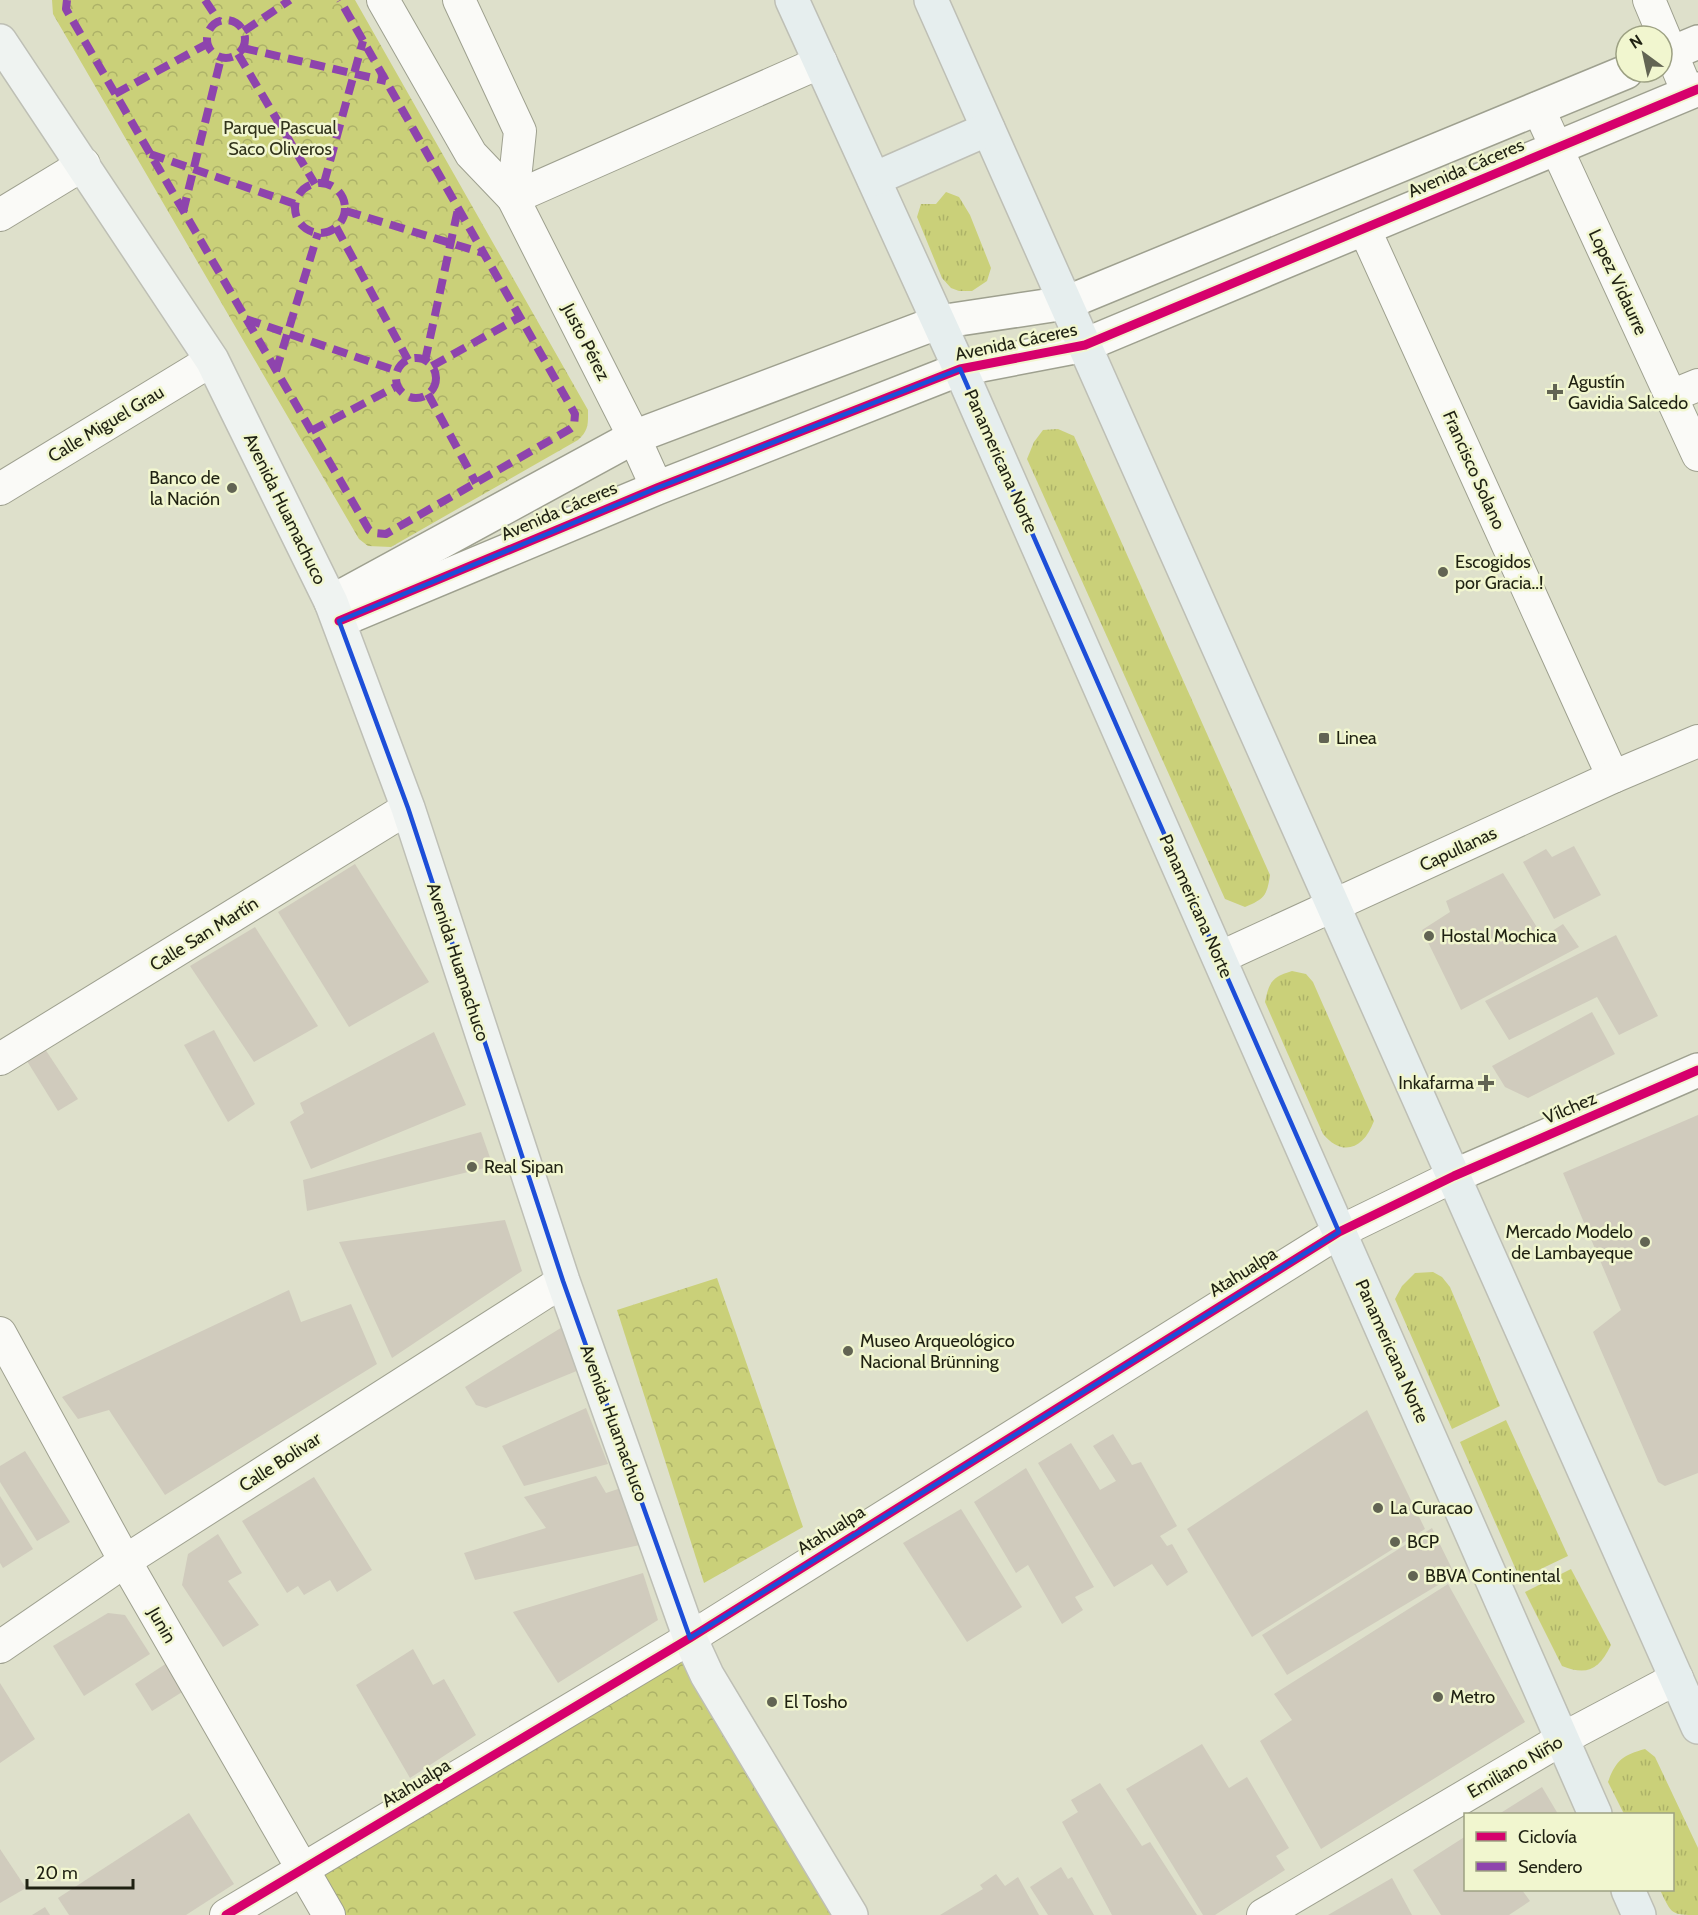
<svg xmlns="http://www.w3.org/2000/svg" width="1698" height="1915" viewBox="0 0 1698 1915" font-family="Cabin,sans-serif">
<defs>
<pattern id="grass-tufts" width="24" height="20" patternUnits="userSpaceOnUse" patternTransform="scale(1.5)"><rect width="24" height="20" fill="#cad079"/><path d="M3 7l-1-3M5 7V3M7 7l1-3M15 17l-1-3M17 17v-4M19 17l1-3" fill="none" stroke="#adb268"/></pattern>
<pattern id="forest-crowns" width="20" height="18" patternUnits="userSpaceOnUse" patternTransform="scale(1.5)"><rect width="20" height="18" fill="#cad079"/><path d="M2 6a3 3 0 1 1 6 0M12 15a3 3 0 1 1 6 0" fill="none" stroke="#adb268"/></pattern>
</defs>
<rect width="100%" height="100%" fill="#dee0cb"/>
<g fill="url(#grass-tufts)">
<path d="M946,192l13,5 11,18 21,53 -4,13 -15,10h-13l-8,-3 -9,-10 -25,-61 4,-13h15z"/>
<path d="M1058,429l16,7 196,439c-3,21 -6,24 -25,32l-20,-8 -198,-440 7,-17 9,-12z"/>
<path d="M1292,971l14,3 7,8 61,139c-10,27 -31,37 -51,13l-58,-132c4,-20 7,-25 27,-31z"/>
<path d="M1433,1272l9,5 8,10 50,119 -48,23 -57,-130 7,-13 13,-13z"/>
<path d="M1506,1420l62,136 -48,23 -60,-137z"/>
<path d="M1571,1569l40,76c-12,25 -24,31 -49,21l-37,-74z"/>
<path d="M1645,1749l10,8 43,91v67c-28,0 -26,-1 -38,-25h12v-76h-48l-16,-32c8,-22 15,-27 37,-33z"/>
</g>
<g fill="url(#forest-crowns)">
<path d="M52,0h303l233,410c0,14 1,20 -10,30l-187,107 -23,-1 -9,-7 -306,-525z"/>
<path d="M717,1278l86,249 -99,56 -87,-273z"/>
<path d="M690,1638l161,277h-522l-27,-45z"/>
</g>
<g fill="#d0cbbd">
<path d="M1574,846l27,49 -47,24 -31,-57 23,-13 6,8z"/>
<path d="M355,864l74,118 -80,45 -71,-115z"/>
<path d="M1503,873l40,64 20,-13 16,23 -118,63 -39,-80 28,-18 -4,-11z"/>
<path d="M255,927l63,99 -64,36 -64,-96z"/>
<path d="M1616,935l42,81 -39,19 -22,-38 -88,43 -24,-39z"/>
<path d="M1592,1012l23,42 -87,44 -23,-11 -13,-21z"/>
<path d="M214,1030l41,74 -27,18 -44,-77z"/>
<path d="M434,1032l32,73 -155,64 -21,-47 14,-9 -4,-10z"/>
<path d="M45,1049l33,50 -20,12 -31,-50z"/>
<path d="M1698,1115v358l-33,13 -7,-4 -65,-150 28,-22 -58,-137z"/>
<path d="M481,1132l12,34 -186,45 -4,-31z"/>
<path d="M505,1220l17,51 -130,87 -53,-116z"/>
<path d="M289,1290l12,32 50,-18 26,60 -212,131 -56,-85 -31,9 -16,-22z"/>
<path d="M564,1326l20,42 -98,40 -10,-3 -11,-18z"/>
<path d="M586,1408l22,56 -84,22 -22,-40z"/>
<path d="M1367,1410l58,119 -173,108 -65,-108z"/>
<path d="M1113,1434l19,31 9,-3 36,64 -17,10 7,10 5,-2 16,28 -21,14 -15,-22 -38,23 -76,-124 33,-20 29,47 16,-9 -23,-35z"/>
<path d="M25,1451l45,71 -33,19 -37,-59v-16z"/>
<path d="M1026,1468l68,119 -19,10 8,13 -21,14 -34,-59 -12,8 -42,-71z"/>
<path d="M596,1476l10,17 15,-5 33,54 -179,38 -11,-27 82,-25 -22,-31z"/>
<path d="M314,1477l58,93 -35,22 -7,-12 -26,15 -6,-9 -11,7 -45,-72z"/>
<path d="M0,1496l33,53 -30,19 -3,-5z"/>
<path d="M961,1509l61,98 -55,35 -64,-99z"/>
<path d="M1432,1528l23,47 -168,100 -25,-40z"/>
<path d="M218,1534l24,39 -14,8 31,44 -36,22 -41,-62 6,-31z"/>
<path d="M643,1573l15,47 -100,63 -45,-71z"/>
<path d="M1448,1584l77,138 -204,127 -61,-108 32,-21 -18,-26z"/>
<path d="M108,1613l17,2 25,39 -66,42 -31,-50z"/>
<path d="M413,1649l20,36 11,-6 32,56 -66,43 -54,-93z"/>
<path d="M173,1659l17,28 -38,24 -17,-27z"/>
<path d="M0,1683l35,56 -35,24z"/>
<path d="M1202,1744l27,44 18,-11 42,71 -13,8 9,14 -70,45h-12l-77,-126z"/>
<path d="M1100,1783l42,63 8,-4 47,73h-85l-50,-93 16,-10 -7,-12z"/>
<path d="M1542,1787l16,27h-59z"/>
<path d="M189,1813l45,71 -48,31h-117l-11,-17z"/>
<path d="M1466,1836v54h56l8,11 -21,14h-68l-28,-45z"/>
<path d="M0,1849l26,39 -26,15z"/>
<path d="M1061,1867l7,12 4,-2 22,38h-46l-18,-28z"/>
<path d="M996,1874l9,12 13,-9 21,38h-99l43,-26 -3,-4z"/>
<path d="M1392,1878l20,37h-84z"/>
<path d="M45,1907l5,8h-18z"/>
</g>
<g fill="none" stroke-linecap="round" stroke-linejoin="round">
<g stroke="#9ea08f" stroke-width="34">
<g id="street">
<path d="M383,0l88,154 42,44 121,239 23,51"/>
<path d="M459,0l61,131 -7,67"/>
<path d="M1649,0l39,93"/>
<path d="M1538,108l160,347"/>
<path d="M513,198l308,-136"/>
<path d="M0,215l84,-51"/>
<path d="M1364,228l249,549"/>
<path d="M1671,396l27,-11"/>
<path d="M0,489l212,-129"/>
<path d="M1219,958l394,-181 85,-36"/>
<path d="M0,1059l408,-251"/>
<path d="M0,1333l125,228 204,354"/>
<path d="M0,1647l125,-86 438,-280"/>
<path d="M226,1915l464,-277 649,-406 115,-56"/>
<path d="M1263,1915l299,-176 115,-61"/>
</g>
</g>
<g stroke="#9ea08f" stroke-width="36">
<g id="secondary">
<path d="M1662,57l36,-15"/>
<path d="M331,602l303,-165 305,-115 127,-19 560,-231"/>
<path d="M339,621l318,-133 303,-119 125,-24 613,-256"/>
<path d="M1454,1176l244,-106"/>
</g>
</g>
<g stroke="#bebfb5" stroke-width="36">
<path id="primary" d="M0,41l212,319 119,242 77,206 155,473 127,357 17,37 144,240"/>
</g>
<g stroke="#bebfb5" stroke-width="36">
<g id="highway">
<path d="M792,0l168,369 635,1445"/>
<path d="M931,0l767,1727"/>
<path d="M874,179l114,-50"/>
<path d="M1628,1890l11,25"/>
</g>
</g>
<use href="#street" stroke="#fafaf7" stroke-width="32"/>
<use href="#secondary" stroke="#fafaf7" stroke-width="33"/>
<use href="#primary" stroke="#eff3f1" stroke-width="33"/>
<use href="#highway" stroke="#e6eeee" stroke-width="33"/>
<g stroke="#8e44ad" stroke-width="8" stroke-dasharray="15 8" stroke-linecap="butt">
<path d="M67,0l-1,9 303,521 5,3 12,1 184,-105 4,-3 1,-12 -235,-414"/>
<path d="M205,0l14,21"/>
<circle cx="226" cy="39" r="19"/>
<path d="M244,31l46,-31"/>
<path d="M243,48l143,33"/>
<path d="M238,54l77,130"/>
<path d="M115,94l92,-50"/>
<path d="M150,154l145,50"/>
<path d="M324,183l39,-142"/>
<circle cx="320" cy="208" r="25"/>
<path d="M346,211l137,42"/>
<path d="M183,212l38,-154"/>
<path d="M336,227l72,133"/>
<path d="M246,319l151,52"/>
<circle cx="416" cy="378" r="20"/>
<path d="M425,361l33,-152"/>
<path d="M432,366l88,-49"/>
<path d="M276,371l42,-138"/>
<path d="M428,394l48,89"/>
<path d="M311,431l86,-45"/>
</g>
<g stroke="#f1f6cf" stroke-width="13">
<g id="cycleway">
<path d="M339,621l318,-133 303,-119 125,-24 613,-256"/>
<path d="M226,1915l464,-277 649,-406 115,-56 244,-106"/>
</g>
</g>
<use href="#cycleway" stroke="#d6006c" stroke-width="9"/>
</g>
<path fill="none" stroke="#1d4ed8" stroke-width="4.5" stroke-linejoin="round" d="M960,369l379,863 -649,406 -127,-357 -155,-473 -69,-187 318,-133z"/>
<g fill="#626453" stroke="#f1f6cf" stroke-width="2">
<path d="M1552 383h6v6h6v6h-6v6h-6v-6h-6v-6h6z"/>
<circle cx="232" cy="488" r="6"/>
<circle cx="1443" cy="572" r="6"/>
<rect x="1318" y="732" width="12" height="12" rx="3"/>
<circle cx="1429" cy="936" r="6"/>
<path d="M1483 1074h6v6h6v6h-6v6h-6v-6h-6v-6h6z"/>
<circle cx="472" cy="1167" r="6"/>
<circle cx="1645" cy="1242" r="6"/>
<circle cx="848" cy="1351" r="6"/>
<circle cx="1378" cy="1508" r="6"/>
<circle cx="1395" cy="1542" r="6"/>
<circle cx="1413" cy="1576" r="6"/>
<circle cx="1438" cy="1697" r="6"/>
<circle cx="772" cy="1702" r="6"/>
</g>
<g text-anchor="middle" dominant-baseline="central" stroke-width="5" stroke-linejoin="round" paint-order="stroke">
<g font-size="18" fill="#31331b" stroke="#f1f6cf">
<text x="280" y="128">Parque Pascual<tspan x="280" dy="21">Saco Oliveros</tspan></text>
</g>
<g font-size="18" fill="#1f2112" stroke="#f1f6cf">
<text transform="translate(1466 168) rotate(-23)">Avenida Cáceres</text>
<text transform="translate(1618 282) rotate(65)">Lopez Vidaurre</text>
<text transform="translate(586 342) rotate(63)">Justo Pérez</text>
<text transform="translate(1016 342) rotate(-12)">Avenida Cáceres</text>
<text transform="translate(106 424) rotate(-31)">Calle Miguel Grau</text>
<text transform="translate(1001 461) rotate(66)">Panamericana Norte</text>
<text transform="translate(1474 470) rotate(66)">Francisco Solano</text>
<text transform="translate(285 509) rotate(64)">Avenida Huamachuco</text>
<text transform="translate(559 511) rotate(-23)">Avenida Cáceres</text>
<text transform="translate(1458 849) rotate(-25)">Capullanas</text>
<text transform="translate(1196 906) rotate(66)">Panamericana Norte</text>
<text transform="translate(204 934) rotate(-32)">Calle San Martín</text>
<text transform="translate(458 962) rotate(72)">Avenida Huamachuco</text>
<text transform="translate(1570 1108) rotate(-23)">Vílchez</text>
<text transform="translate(1243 1272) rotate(-32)">Atahualpa</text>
<text transform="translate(1392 1351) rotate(66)">Panamericana Norte</text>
<text transform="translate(614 1423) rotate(70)">Avenida Huamachuco</text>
<text transform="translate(280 1462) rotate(-33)">Calle Bolivar</text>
<text transform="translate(831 1530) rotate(-32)">Atahualpa</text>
<text transform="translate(162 1625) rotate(60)">Junin</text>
<text transform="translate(1515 1767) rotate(-30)">Emiliano Niño</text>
<text transform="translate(416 1783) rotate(-31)">Atahualpa</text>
</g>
<g font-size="18" fill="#1f2112" stroke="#f1f6cf" text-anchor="start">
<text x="1568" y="382">Agustín<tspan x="1568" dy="21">Gavidia Salcedo</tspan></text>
<text x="220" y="478" text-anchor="end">Banco de<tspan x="220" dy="21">la Nación</tspan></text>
<text x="1455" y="562">Escogidos<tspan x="1455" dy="21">por Gracia..!</tspan></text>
<text x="1336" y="738">Linea</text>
<text x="1441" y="936">Hostal Mochica</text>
<text x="1474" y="1083" text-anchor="end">Inkafarma</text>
<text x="484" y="1167">Real Sipan</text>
<text x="1633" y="1232" text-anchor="end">Mercado Modelo<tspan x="1633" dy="21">de Lambayeque</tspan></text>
<text x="860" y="1341">Museo Arqueológico<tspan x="860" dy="21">Nacional Brünning</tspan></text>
<text x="1390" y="1508">La Curacao</text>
<text x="1407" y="1542">BCP</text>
<text x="1425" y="1576">BBVA Continental</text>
<text x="1450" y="1697">Metro</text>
<text x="784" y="1702">El Tosho</text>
</g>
</g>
<rect x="1464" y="1813" width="210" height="78" fill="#f1f6cf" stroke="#9da183" stroke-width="1.5"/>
<rect x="1476" y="1832" width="30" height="9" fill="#d6006c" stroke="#9da183" stroke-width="1.5"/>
<text x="1518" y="1843" font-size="18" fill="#1f2112">Ciclovía</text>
<rect x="1476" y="1862" width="30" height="9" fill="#8e44ad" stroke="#9da183" stroke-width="1.5"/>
<text x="1518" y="1873" font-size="18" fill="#1f2112">Sendero</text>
<g transform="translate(1644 54) rotate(327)"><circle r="28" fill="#f1f6cf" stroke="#9da183" stroke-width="1.5"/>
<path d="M0-4.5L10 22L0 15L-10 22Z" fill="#626453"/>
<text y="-9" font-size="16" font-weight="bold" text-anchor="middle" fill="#1f2112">N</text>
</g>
<path d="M27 1879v9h106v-9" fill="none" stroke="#1f2112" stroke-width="3"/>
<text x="36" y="1879" font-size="18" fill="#1f2112" stroke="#f1f6cf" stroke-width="4.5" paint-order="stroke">20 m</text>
</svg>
